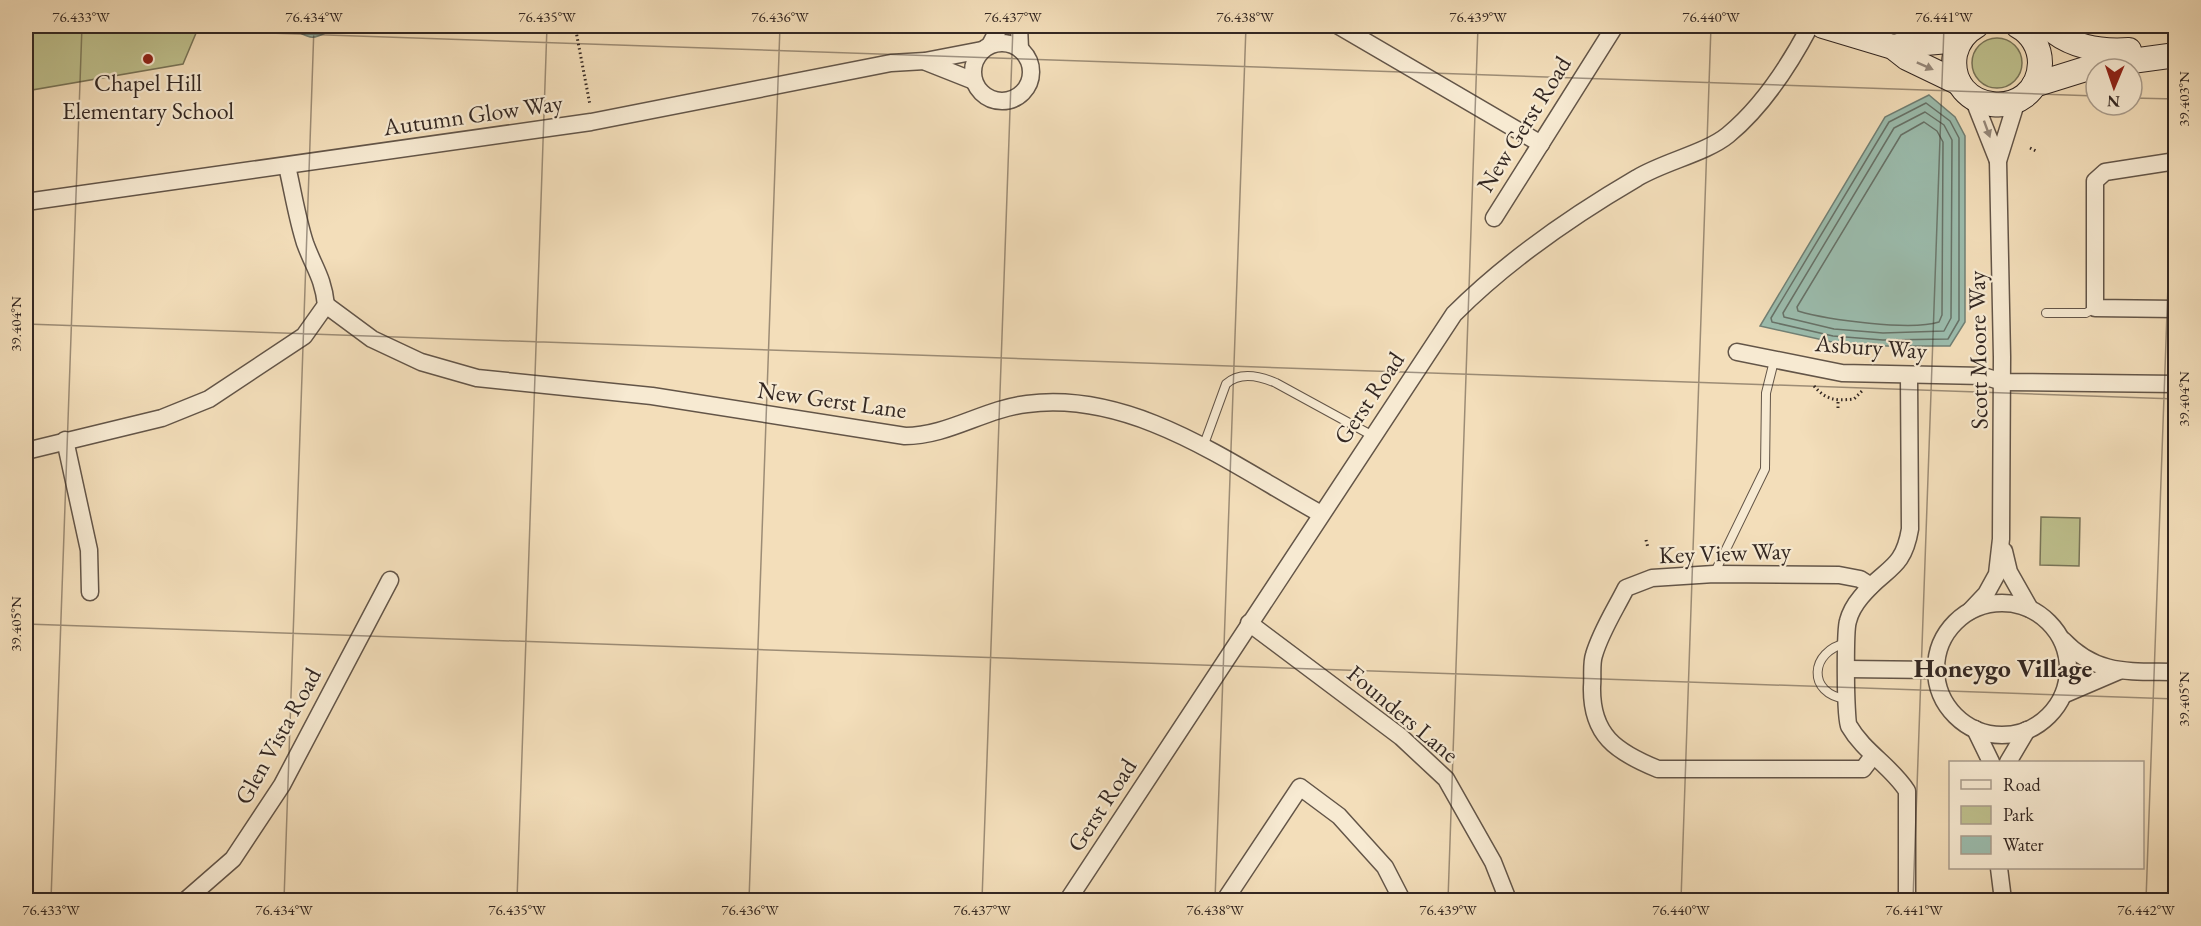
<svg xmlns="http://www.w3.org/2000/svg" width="2201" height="926" font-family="'EB Garamond',serif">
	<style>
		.green { fill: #bec08d; stroke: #787458; stroke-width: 1.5 }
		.water { fill: #9bbcad; stroke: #718075; stroke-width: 1.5 }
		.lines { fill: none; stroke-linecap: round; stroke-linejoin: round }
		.shore { stroke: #677268; stroke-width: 1.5 }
		.stream { stroke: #718075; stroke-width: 5 }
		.lane-casing { stroke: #635548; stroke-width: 10 }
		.street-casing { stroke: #635548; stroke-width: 19 }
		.secondary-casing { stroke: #332722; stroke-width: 26 }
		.path { stroke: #332722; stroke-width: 3; stroke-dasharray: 1.5 3; stroke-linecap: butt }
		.lane { stroke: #f7ead2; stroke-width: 8 }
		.street { stroke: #f7ead2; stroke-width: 16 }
		.secondary { stroke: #f7ead2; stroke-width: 24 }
		.oneway { fill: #95887a }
		.ticks { fill: none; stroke: #332722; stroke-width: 1.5; stroke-opacity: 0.45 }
		.poi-dot { fill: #8f2418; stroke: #f7ead2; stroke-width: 2 }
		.labels { text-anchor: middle; stroke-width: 4.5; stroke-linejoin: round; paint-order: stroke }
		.poi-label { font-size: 24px; fill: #332722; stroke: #f7ead2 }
		.street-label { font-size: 24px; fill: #332722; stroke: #f7ead2 }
		.neighbourhood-label { font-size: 26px; font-weight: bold; fill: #332722; stroke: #f7ead2 }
		.neatline { fill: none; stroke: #332722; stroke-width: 2 }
		.ticks-label { font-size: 15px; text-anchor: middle; fill: #332722 }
	</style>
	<rect width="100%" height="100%" fill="#f3deba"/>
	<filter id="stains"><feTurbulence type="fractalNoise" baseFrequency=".00333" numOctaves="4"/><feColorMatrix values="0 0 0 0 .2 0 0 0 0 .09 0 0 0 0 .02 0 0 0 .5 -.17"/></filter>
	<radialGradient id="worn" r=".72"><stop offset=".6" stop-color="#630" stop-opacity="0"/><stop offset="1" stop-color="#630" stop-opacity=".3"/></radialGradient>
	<g class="green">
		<polygon points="26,26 199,26 183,64 26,91"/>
		<circle cx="1997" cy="63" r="25"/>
		<polygon points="2041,517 2080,518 2079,566 2040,565"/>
	</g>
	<g class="water">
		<path d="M286 26H340C308 41 317 41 286 26Z"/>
		<polygon points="1929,95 1955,117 1965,136 1965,322 1950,346 1883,346 1832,342 1760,326 1885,117"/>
	</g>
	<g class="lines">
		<g class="shore">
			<polygon points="1926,103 1950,121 1959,138 1959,320 1948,339 1883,340 1833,336 1772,322 1771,318 1889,122"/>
			<polygon points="1925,112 1944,125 1952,140 1951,318 1944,331 1883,333 1834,329 1784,317 1783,313 1894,128"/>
			<path d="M1924 122 1937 131 1943 142 1942 315 1939 322C1911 331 1828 320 1798 311L1797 307 1901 135Z"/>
		</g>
		<polyline class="stream" points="468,26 473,26"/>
		<g class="lane-casing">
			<g id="lane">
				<polyline points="2046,313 2086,313 2095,308"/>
				<path d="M1203 447 1226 384C1240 371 1260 376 1276 383L1373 436"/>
				<polyline points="1714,574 1765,469 1766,393 1774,361"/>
				<path d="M1846 699C1807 694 1809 651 1847 643"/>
			</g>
		</g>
		<g class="street-casing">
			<g id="street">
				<polyline points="1019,26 1020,49"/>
				<polyline points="1339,26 1541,144"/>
				<circle cx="1002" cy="72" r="29"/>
				<polyline points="990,45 1000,26"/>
				<polyline points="926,62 974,81"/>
				<polyline points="1973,98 1998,161"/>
				<polyline points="2176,161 2105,172 2095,181 2095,308 2176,309"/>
				<polyline points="26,202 591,122 891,63 925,61 982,50"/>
				<polyline points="1494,218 1615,26"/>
				<path d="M326 305 372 339 421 362 477 378 652 396 905 436C948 436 984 409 1027 404 1134 390 1232 465 1321 514"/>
				<polyline points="1737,352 1842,373 1983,376 2003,382 2176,384"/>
				<polyline points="65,440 89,550 90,592"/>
				<path d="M26 451 162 418 209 399 304 336 326 305C323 277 314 268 305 243 297 218 293 192 287 166"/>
				<polyline points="2004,551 2009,572 2030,609"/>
				<path d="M1871 586 1860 579 1839 575 1714 574 1652 578 1626 588C1615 610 1601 631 1594 655 1591 664 1593 676 1592 687 1591 735 1616 752 1658 769H1863L1873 756"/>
				<circle cx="2002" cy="669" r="66"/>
				<polyline points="1970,611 1986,594 1997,574 2001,539 2002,357 1998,161 2017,100"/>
				<polyline points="1249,623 1401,737 1446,779 1493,862 1508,900"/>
				<path d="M2063 640C2097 676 2130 671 2176 672"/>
				<polyline points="1847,669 1936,670"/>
				<polyline points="2063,695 2119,671"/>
				<polyline points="1975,729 1991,762"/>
				<polyline points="2008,762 2027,730"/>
				<polyline points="1999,868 2003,900"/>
				<polyline points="186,900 233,859 282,785 390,580"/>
				<path d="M1068 900 1454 314C1507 261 1572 216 1637 178 1663 162 1706 153 1728 135 1762 107 1790 64 1810 26"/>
				<polyline points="1225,900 1300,787 1339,816 1385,867 1402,900"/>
				<path d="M1907 900V791C1891 766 1864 752 1849 726 1845 719 1845 630 1848 621 1850 613 1856 603 1861 597 1885 567 1903 571 1910 529L1909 376"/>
			</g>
		</g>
		<g class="secondary-casing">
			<g id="secondary">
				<polyline points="1823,26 1893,47 1907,58 1959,83"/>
				<path d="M1976 26C1965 32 1958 42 1955 54 1945 115 2038 124 2040 63 2040 47 2031 33 2018 26"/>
				<path d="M2047 26C2070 47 2098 52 2129 50"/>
				<path d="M1893 47C1916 41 1938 45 1962 38"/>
				<polyline points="2034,85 2095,66 2176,55"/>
			</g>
		</g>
		<g class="path">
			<polyline points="575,26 590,105"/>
			<polyline points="2030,148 2036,151"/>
			<path d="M1814 386C1826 400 1835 401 1854 399L1862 391"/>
			<polyline points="1838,408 1838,401"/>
			<polyline points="1646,540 1648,548"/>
			<polyline points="1794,900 1802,895 1815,898 1815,900"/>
		</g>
		<use href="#lane" class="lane"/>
		<use href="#street" class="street"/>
		<use href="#secondary" class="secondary"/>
	</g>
	<defs><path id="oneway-solid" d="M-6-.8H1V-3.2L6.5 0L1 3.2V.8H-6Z" transform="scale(1.5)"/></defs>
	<g class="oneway">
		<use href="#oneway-solid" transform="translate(1925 66) rotate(24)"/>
		<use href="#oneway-solid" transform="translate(1987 129) rotate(70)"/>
	</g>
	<path class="ticks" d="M69 26 2096 96M2132 98 2176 99M26 324 2176 399M26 624 2176 699M51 900 82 26M284 900 314 26M517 900 547 26M749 900 780 26M982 900 1013 26M1215 900 1246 26M1448 900 1478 26M1681 900 1711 26M1913 900 1944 26M2146 900 2176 61"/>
	<circle class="poi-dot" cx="148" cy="59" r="6"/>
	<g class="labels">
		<g class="poi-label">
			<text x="148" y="91">Chapel Hill<tspan x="148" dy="28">Elementary School</tspan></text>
		</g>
		<g class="street-label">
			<text transform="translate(473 115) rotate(-8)" y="8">Autumn Glow Way</text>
			<text transform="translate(1524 124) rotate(-58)" y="8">New Gerst Road</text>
			<text transform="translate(1871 347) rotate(4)" y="8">Asbury Way</text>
			<text transform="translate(1978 350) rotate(-91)" y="8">Scott Moore Way</text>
			<text transform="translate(1369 398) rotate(-56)" y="8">Gerst Road</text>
			<text transform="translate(832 400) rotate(8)" y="8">New Gerst Lane</text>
			<text transform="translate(1725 553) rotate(-2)" y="8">Key View Way</text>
			<text transform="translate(1403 714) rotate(40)" y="8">Founders Lane</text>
			<text transform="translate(278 736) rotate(-61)" y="8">Glen Vista Road</text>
			<text transform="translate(1102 805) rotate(-57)" y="8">Gerst Road</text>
		</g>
		<g class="neighbourhood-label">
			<text x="2003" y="677">Honeygo Village</text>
		</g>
	</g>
	<rect width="2201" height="926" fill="none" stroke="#f3deba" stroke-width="66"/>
	<rect x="1949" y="761" width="195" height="108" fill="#f7ead2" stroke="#a99c8c" stroke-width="1.5"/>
	<rect x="1961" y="780" width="30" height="9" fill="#f7ead2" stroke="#a99c8c" stroke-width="1.5"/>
	<text x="2003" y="791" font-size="18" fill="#332722">Road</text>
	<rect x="1961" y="806" width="30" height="18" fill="#bec08d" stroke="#a99c8c" stroke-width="1.5"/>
	<text x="2003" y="821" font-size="18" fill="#332722">Park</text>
	<rect x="1961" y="836" width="30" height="18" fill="#9bbcad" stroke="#a99c8c" stroke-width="1.5"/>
	<text x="2003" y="851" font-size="18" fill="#332722">Water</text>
	<g transform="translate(2114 87) rotate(182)"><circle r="28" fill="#f7ead2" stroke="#a99c8c" stroke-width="1.5"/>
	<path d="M0-4.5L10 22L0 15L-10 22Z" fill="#8f2418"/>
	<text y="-9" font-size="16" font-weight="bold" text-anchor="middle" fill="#332722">N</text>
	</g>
	<rect x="33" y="33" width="2135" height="860" class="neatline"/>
	<g class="ticks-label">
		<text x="81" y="22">76.433°W</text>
		<text x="314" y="22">76.434°W</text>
		<text x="547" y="22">76.435°W</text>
		<text x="780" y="22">76.436°W</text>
		<text x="1013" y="22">76.437°W</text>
		<text x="1245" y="22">76.438°W</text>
		<text x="1478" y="22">76.439°W</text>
		<text x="1711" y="22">76.440°W</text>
		<text x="1944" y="22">76.441°W</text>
		<text transform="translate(2184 99) rotate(-90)" y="5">39.403°N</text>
		<text transform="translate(16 324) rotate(-90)" y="5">39.404°N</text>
		<text transform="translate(2184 399) rotate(-90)" y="5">39.404°N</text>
		<text transform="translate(16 624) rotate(-90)" y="5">39.405°N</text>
		<text transform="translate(2184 699) rotate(-90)" y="5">39.405°N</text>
		<text x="51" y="915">76.433°W</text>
		<text x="284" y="915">76.434°W</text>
		<text x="517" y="915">76.435°W</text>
		<text x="750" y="915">76.436°W</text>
		<text x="982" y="915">76.437°W</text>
		<text x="1215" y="915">76.438°W</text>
		<text x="1448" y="915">76.439°W</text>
		<text x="1681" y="915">76.440°W</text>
		<text x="1914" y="915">76.441°W</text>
		<text x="2146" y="915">76.442°W</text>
	</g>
	<rect width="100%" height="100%" filter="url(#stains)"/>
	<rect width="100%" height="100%" fill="url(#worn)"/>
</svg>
